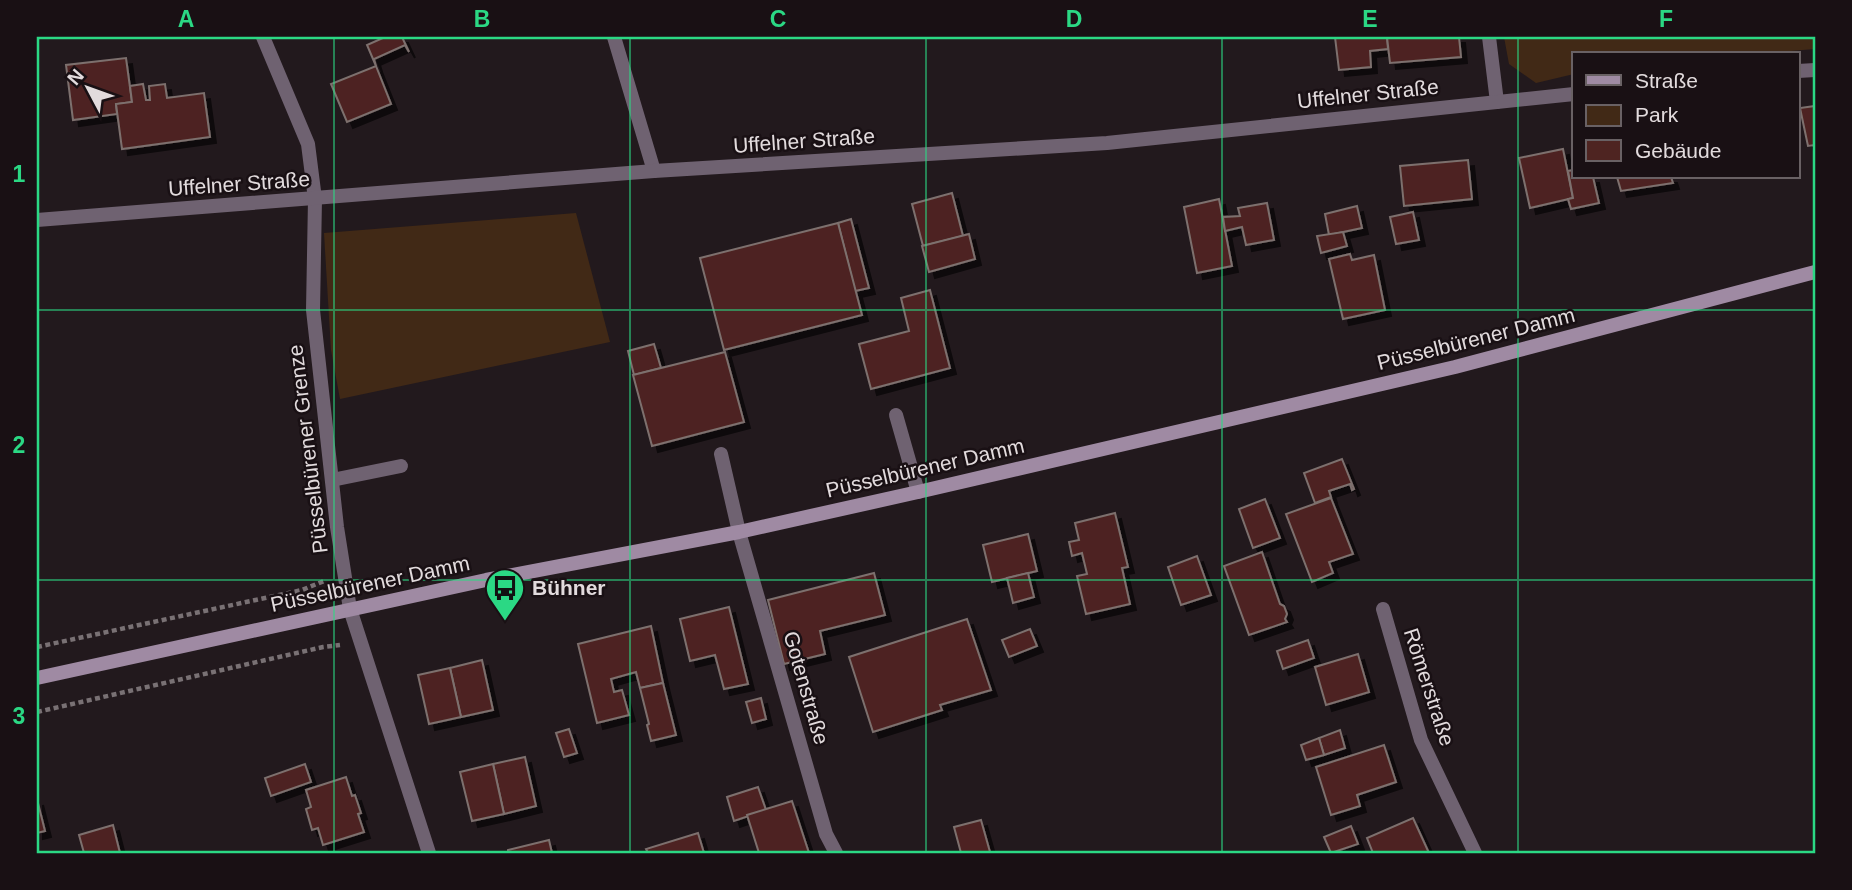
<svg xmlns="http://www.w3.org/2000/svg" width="1852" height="890" font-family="Helvetica,sans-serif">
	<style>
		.green { fill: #412916 }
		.building { fill: #4e2421; stroke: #7d706e; stroke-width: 2; filter: url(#shadow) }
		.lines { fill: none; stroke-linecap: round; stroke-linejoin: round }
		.path { stroke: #797174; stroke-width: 4.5; stroke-dasharray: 5 3.5; stroke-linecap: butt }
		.lane { stroke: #6f6271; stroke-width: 14 }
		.street { stroke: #6f6271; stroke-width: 14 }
		.secondary { stroke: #9f8aa3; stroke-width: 14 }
		.grid { fill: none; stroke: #2bd884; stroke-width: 2; stroke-opacity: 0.55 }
		.labels { text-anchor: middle; stroke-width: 5; stroke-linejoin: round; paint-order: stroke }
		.street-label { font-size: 21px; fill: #e2dbdd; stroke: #191014 }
		.poi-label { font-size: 21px; font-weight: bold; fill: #e2dbdd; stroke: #191014; text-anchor: start }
		.neatline { fill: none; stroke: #2bd884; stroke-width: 2.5 }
		.grid-label { font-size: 23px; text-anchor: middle; font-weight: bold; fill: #2bd884 }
	</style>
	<defs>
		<filter id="shadow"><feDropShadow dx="6" dy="6" stdDeviation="0" flood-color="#0009"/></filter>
	</defs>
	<rect width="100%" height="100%" fill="#22191d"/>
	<g class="green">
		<polygon points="1504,37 1815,37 1815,49 1754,54 1574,54 1574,74 1536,83 1509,64"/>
		<polygon points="576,213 610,342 340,399 331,350 324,233"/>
	</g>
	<g class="building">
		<polygon points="385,37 402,37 409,52 405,45 374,59 376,66 367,45"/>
		<polygon points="1335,37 1387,37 1388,49 1370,51 1371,67 1339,70"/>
		<polygon points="1387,37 1459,37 1461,57 1390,63"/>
		<polygon points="126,58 132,102 116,104 117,114 73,120 66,65"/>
		<polygon points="376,66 391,104 347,122 331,84"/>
		<polygon points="143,84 146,100 150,100 149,86 165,84 167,98 204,93 210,137 122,149 116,104 132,102 130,86"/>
		<polygon points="1815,106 1815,145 1808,146 1800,108"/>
		<polygon points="1563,149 1573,198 1530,208 1519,158"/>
		<polygon points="1468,160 1472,199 1404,206 1400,166"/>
		<polygon points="1574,170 1574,177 1593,177 1599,203 1571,209 1568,199 1573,198 1568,171"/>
		<polygon points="1617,177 1671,177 1673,183 1621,191"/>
		<polygon points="952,193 963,236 923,246 912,204"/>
		<polygon points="1219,199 1232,266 1197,273 1184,207"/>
		<polygon points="1267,203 1274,240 1246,245 1242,227 1225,231 1223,217 1240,216 1238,208"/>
		<polygon points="1357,206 1362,228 1329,235 1325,214"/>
		<polygon points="1413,212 1419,240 1396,244 1390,217"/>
		<polygon points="851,219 869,288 855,291 838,223"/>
		<polygon points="838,223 862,315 724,350 700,258"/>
		<polygon points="1343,232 1347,246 1321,253 1317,236"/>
		<polygon points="969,234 975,259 929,272 922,246"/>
		<polygon points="1350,254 1352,260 1374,255 1385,310 1343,319 1329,259"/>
		<polygon points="930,290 950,368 871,389 859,344 909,331 901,298"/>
		<polygon points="654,344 661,368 634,375 628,351"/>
		<polygon points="725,352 744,422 652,446 633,375"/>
		<polygon points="1342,459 1354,489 1352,490 1350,484 1329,491 1331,497 1315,503 1304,473"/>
		<polygon points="1331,498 1353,554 1329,562 1333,573 1312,582 1286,514"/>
		<polygon points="1265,499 1280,538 1253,548 1239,509"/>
		<polygon points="1115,513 1128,567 1122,568 1130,604 1086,614 1077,576 1087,574 1082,553 1072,556 1069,542 1079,540 1075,523"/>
		<polygon points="1028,534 1037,571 992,582 983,545"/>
		<polygon points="1262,552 1280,604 1284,606 1287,614 1285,619 1287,622 1249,635 1224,566"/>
		<polygon points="1197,556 1211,595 1181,605 1168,567"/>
		<polygon points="874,573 885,615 820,631 825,654 784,664 768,600"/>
		<polygon points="1028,573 1034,597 1013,603 1007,578"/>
		<polygon points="729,607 748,684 724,689 715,655 690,661 680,619"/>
		<polygon points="967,619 991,690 940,705 942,710 873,732 849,657"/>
		<polygon points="651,626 663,683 640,688 636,672 611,679 614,692 622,690 629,715 597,723 578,644"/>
		<polygon points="1030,629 1037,646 1009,657 1002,640"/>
		<polygon points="1308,640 1314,658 1283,669 1277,651"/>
		<polygon points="1358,654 1369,692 1326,705 1315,667"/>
		<polygon points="482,660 493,710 461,717 450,668"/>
		<polygon points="450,668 461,717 429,724 418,675"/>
		<polygon points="663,683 676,735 651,741 647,725 649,724 640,688"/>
		<polygon points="761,698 766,719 752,723 746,702"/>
		<polygon points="569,729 577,753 564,757 556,733"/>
		<polygon points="1340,730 1345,748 1324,755 1319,738"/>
		<polygon points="1319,738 1324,755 1306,760 1301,745"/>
		<polygon points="1384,745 1396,782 1357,795 1360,806 1331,815 1316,767"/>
		<polygon points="525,757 536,806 504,814 493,764"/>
		<polygon points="305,764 311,782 271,796 265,778"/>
		<polygon points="493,764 504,814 472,821 460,772"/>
		<polygon points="346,777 352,796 355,795 361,813 358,814 364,832 323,845 318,828 312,830 306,809 311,807 306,790"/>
		<polygon points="758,787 766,810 734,821 727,797"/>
		<polygon points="37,799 45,831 37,833"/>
		<polygon points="792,801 809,853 759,853 747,815"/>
		<polygon points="1413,818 1429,853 1373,853 1367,838"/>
		<polygon points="981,820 990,852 961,853 954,827"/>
		<polygon points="113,825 120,853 84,853 79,835"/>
		<polygon points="1351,826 1358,844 1331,853 1324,837"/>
		<polygon points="698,833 704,853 648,853 646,849"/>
		<polygon points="549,840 552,853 508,853 508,850"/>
	</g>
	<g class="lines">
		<g class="path">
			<polyline points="37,647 302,590 324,581"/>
			<polyline points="37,712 323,647 340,645"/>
		</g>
		<g class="lane">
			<polyline points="614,37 654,171"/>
			<polyline points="896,415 918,492"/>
			<polyline points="721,454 739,532"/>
			<polyline points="332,480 401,466"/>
		</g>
		<g class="street">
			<polyline points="263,37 308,144 315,199 313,310 337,527 350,609 429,853"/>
			<polyline points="1489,37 1497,102"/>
			<polyline points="1798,71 1815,70"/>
			<polyline points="37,220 654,171 1107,143 1574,94"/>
			<polyline points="739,532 826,834 836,853"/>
			<polyline points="1383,609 1421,740 1475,853"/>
		</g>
		<polyline class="secondary" points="37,678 486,580 739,532 918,492 1455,367 1815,272"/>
	</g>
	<path class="grid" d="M334 37V853M630 37V853M926 37V853M1222 37V853M1518 37V853M37 310H1815M37 580H1815"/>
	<defs>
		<g id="bus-pin" transform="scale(2.0125)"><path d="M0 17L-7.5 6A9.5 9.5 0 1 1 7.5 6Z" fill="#2bd884" stroke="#191014"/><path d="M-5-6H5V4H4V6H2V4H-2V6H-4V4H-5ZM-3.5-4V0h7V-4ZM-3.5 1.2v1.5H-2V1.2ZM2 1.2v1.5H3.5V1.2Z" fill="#111"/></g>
	</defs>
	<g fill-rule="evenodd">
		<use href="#bus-pin" x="505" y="588"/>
	</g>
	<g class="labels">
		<g class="street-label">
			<text transform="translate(1368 94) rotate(-6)" y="7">Uffelner Straße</text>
			<text transform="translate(804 141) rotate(-4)" y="7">Uffelner Straße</text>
			<text transform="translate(239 184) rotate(-4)" y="7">Uffelner Straße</text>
			<text transform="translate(1476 339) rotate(-14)" y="7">Püsselbürener Damm</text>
			<text transform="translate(308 449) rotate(-97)" y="7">Püsselbürener Grenze</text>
			<text transform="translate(925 468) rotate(-13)" y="7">Püsselbürener Damm</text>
			<text transform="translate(370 584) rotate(-12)" y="7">Püsselbürener Damm</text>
			<text transform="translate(1429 687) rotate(72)" y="7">Römerstraße</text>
			<text transform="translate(806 688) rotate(74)" y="7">Gotenstraße</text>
		</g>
		<g class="poi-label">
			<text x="532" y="595">Bühner</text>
		</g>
	</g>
	<rect width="1852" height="890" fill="none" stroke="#191014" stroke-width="77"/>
	<rect x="1572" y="52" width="228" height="126" fill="#191014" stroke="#696164" stroke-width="2"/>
	<rect x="1586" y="75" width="35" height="10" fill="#9f8aa3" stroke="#696164" stroke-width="2"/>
	<text x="1635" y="88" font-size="21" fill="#e2dbdd">Straße</text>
	<rect x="1586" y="105" width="35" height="21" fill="#412916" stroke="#696164" stroke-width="2"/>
	<text x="1635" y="122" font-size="21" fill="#e2dbdd">Park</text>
	<rect x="1586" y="140" width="35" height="21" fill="#4e2421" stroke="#696164" stroke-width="2"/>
	<text x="1635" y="158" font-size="21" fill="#e2dbdd">Gebäude</text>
	<g transform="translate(88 88) rotate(311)" stroke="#191014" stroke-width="5" paint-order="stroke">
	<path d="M0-5L12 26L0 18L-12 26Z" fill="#e2dbdd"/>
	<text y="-10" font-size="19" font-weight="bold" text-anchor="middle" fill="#e2dbdd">N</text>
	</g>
	<rect x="38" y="38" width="1776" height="814" class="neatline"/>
	<g class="grid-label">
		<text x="186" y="27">A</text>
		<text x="482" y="27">B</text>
		<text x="778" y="27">C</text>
		<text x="1074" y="27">D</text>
		<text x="1370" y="27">E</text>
		<text x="1666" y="27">F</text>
		<text x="19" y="182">1</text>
		<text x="19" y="453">2</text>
		<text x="19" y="724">3</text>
	</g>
</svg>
